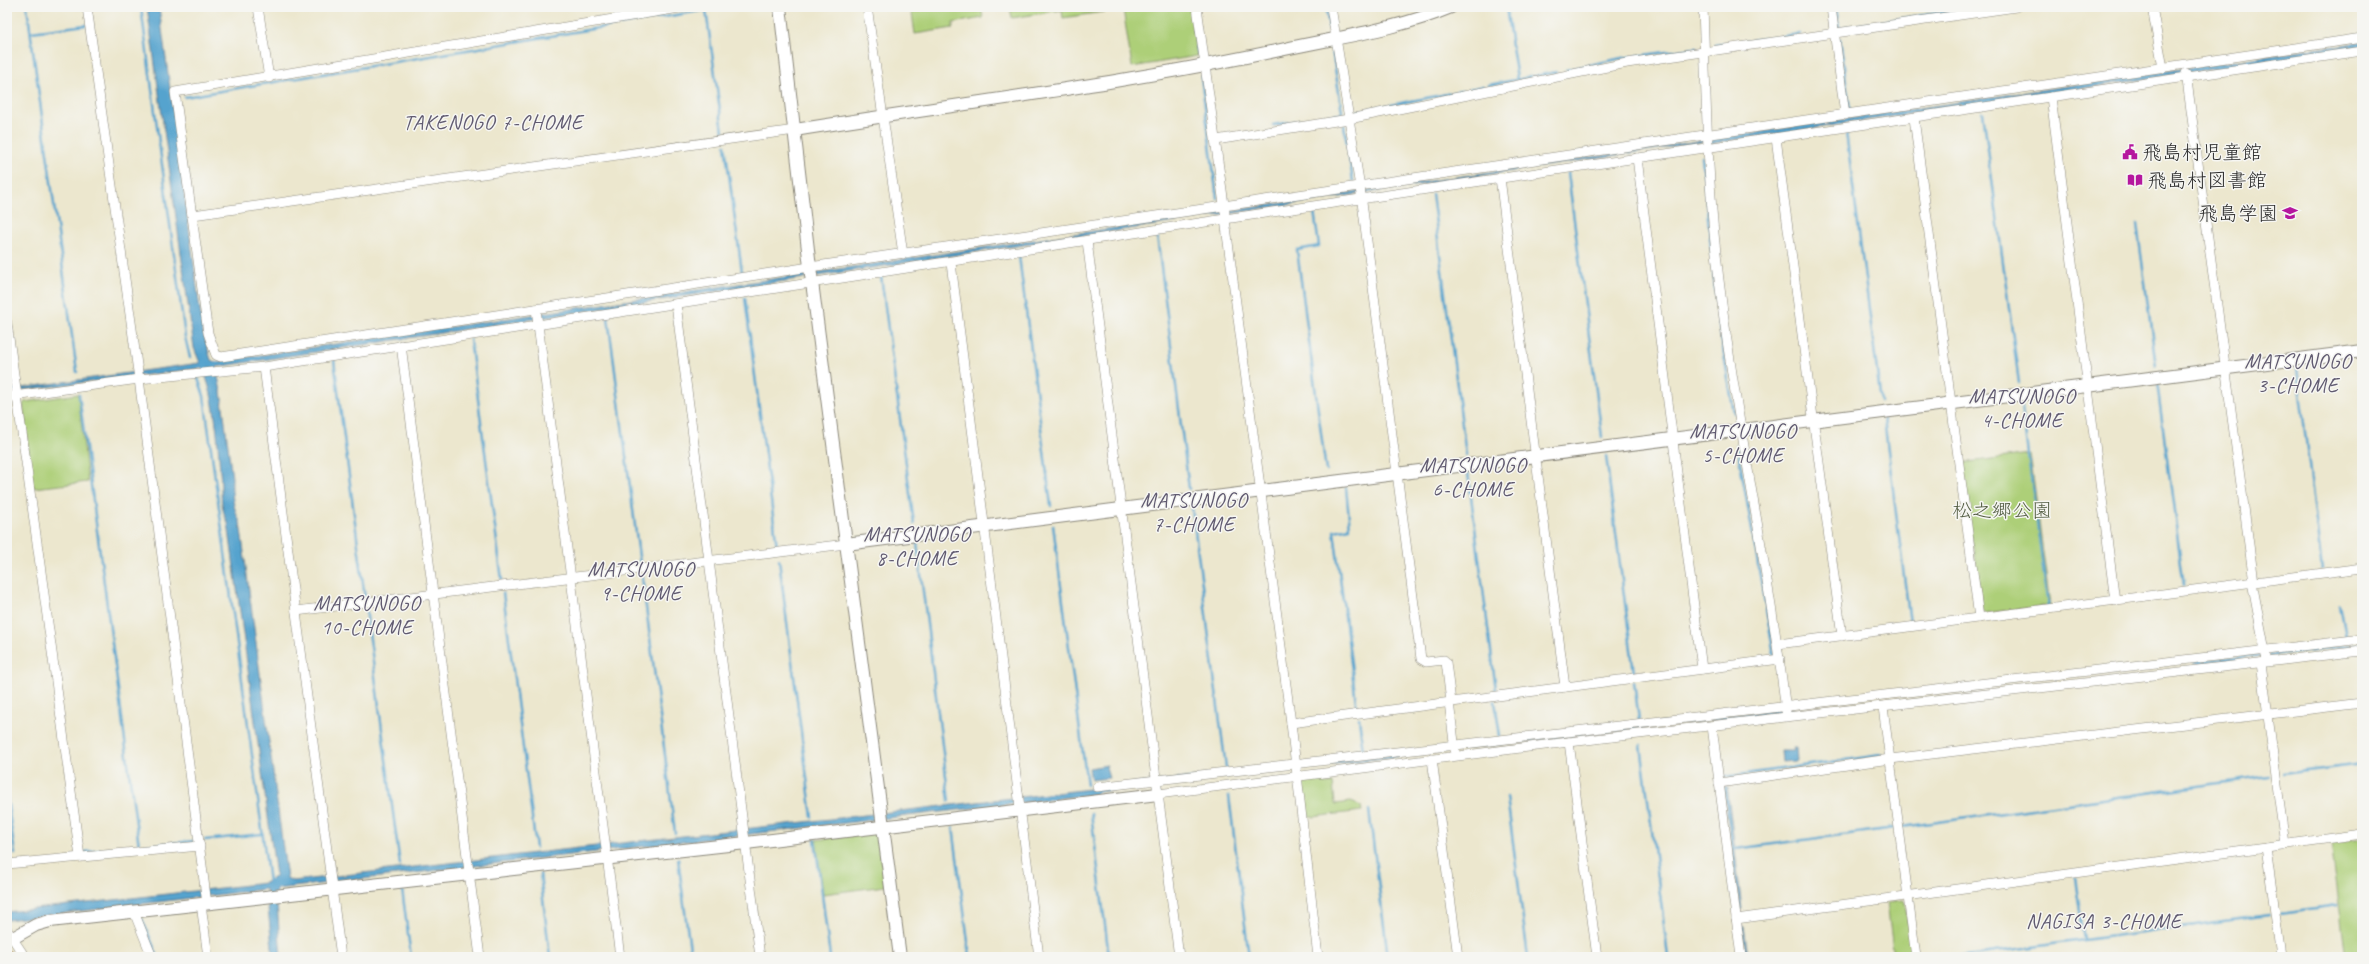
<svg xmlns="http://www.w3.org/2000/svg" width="2369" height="964" font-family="Caveat,'Klee One',sans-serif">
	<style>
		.green { fill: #adcf78; stroke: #6c7d52 }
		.water { fill: #55a3ce; stroke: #40677c }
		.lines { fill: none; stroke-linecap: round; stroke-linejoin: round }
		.stream { stroke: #55a3ce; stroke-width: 2.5 }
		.minor-casing { stroke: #8c897c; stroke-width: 10 }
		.tertiary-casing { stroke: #8c897c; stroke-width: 14 }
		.trunk-casing { stroke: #8c897c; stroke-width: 16 }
		.minor { stroke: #fff; stroke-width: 9 }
		.tertiary { stroke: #fff; stroke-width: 12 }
		.trunk { stroke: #f8bd88; stroke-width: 15 }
		.labels { text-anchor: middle; stroke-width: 3; stroke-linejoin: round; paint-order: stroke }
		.poi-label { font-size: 20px; fill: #2b2b2b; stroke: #f6f6f2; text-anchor: start }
		.park-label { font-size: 20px; fill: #525c42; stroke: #f6f6f2 }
		.neighbourhood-label { font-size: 21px; letter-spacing: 1px; fill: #615b71; stroke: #f6f6f2 }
	</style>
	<rect width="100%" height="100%" fill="#f6f6f2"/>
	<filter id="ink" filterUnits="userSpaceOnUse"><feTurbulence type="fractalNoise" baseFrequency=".025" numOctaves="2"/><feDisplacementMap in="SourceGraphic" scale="8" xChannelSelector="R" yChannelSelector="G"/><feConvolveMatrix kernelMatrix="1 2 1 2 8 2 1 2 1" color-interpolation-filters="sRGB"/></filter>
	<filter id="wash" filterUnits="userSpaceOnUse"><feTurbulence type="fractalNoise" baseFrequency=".012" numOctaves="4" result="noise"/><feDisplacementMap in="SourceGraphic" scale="16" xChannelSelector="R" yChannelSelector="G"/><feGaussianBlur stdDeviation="0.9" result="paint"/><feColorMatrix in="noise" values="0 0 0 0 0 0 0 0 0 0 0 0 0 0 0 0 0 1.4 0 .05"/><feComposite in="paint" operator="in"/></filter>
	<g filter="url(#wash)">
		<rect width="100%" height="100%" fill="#ece7ce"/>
		<g class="green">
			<polygon points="911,7 981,7 983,18 953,23 953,28 915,34"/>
			<polygon points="1010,7 1190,7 1197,56 1132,67 1123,9 1063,18 1062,10 1012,18"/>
			<polygon points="78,394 88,482 33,488 23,404 25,402"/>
			<polygon points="2030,454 2050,605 1985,613 1982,611 1961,463"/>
			<polygon points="1325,777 1325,784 1333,783 1335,804 1351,802 1361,806 1362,811 1304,818 1302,780"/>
			<polygon points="874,832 879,836 885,886 823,894 816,840"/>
			<polygon points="2362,838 2362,957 2346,957 2331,843"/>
			<polygon points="1902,901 1905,903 1913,957 1894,957 1887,903"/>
		</g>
		<g class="water">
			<path d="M147 7H159L203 332 211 360 215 362 2362 42V47L1714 143 1704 142 216 367 221 391 232 478C231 493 233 508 240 522L287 878 293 881 1792 708V711L1152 785 1098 792 1096 794 276 889 281 957H273L266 889 7 920V912L265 883 276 876 228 523C219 507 222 488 220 471 218 443 215 393 202 368L7 392V390L200 363 194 348Z"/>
			<polygon points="1793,747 1796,747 1797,761 1782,762 1781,751 1794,751"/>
			<polygon points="1107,765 1106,768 1109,778 1091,780 1089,768"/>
			<polygon points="1723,787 1727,787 1742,909 1740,910"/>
			<polygon points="1742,926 1744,926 1748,957 1746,957"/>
		</g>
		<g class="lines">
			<g class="stream">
				<polyline points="27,7 77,372"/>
				<polyline points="141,7 185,337 190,358"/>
				<polyline points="637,7 637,8"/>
				<polyline points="1192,7 1198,53"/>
				<polyline points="1326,7 1329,28"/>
				<polyline points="1506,7 1517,79"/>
				<polyline points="1836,7 1839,28 1978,7"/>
				<polyline points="31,32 86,25"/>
				<polyline points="1840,39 1850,110"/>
				<polyline points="1715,45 1800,34"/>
				<polyline points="1332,49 1342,112"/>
				<polyline points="1566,70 1622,58 1696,48"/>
				<polyline points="1201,76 1217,198"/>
				<polyline points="1489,85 1556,72"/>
				<polyline points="1470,89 1483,86"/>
				<polyline points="185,97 706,10 723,132"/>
				<polyline points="1355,112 1462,91"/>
				<polyline points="1983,112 2019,383"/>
				<polyline points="1273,125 1341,114"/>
				<polyline points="1344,125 1353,181"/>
				<polyline points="1846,132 1881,402"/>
				<polyline points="725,145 742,272"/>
				<polyline points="1702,157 1718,319 1734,413"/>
				<polyline points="1568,173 1602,437"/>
				<polyline points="1432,194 1466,455"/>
				<polyline points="1314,211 1319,246 1297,250 1326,471"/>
				<polyline points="2137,224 2156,366"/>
				<polyline points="1157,235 1189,489"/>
				<polyline points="1019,256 1051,506"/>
				<polyline points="881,276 914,524"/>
				<polyline points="745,298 777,547"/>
				<polyline points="608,317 640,564"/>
				<polyline points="470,339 502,580"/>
				<polyline points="334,360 365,599"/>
				<polyline points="2297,368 2322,569"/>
				<polyline points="198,378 204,396 269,882"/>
				<polyline points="2157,383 2184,586"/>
				<polyline points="79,395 139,846"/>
				<polyline points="2021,401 2048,606"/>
				<polyline points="1884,419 1910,623"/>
				<polyline points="1737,445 1774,655"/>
				<polyline points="1606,456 1634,673"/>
				<polyline points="1468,473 1496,690"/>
				<polyline points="1346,488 1350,528 1334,531 1357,710"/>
				<polyline points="1192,508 1226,768"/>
				<polyline points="1053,525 1087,785"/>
				<polyline points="917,543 949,801"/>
				<polyline points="779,560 812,817"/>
				<polyline points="642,576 675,833"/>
				<polyline points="503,593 536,848"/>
				<polyline points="2340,604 2346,637"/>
				<polyline points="366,609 400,865"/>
				<polyline points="2268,655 2362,644"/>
				<polyline points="2195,663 2263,655"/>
				<polyline points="1634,682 1639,720"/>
				<polyline points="1495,701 1500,736"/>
				<polyline points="1359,718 1363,752"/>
				<polyline points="1641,745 1668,957"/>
				<polyline points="2283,774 2362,764"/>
				<polyline points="1724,777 1881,755"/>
				<polyline points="1229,796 1249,957"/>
				<polyline points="1507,797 1528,957"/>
				<polyline points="7,798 15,854"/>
				<polyline points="1369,810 1388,957"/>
				<polyline points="1091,813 1109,957"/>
				<polyline points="953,827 970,957"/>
				<polyline points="1902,827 2270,776"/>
				<polyline points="815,839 830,957"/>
				<polyline points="205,840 262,834"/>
				<polyline points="1735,849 1895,828"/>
				<polyline points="85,852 193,841"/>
				<polyline points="678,859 691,957"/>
				<polyline points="540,874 550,957"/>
				<polyline points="2075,878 2084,940"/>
				<polyline points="402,889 411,957"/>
				<polyline points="2281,913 2337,905"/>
				<polyline points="142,919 158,957"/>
				<polyline points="1959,957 2269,915"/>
			</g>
		</g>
	</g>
	<g filter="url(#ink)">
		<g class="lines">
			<g class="minor-casing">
				<g id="minor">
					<polyline points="87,7 139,379 207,904"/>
					<polyline points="258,7 269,78"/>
					<polyline points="685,7 175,92 208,333 216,355 221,357 810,267 2362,38"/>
					<polyline points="867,7 903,254"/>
					<polyline points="1197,7 1225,212"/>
					<polyline points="1331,7 1360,187 1421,659 1426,662 1444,660 1446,662 1451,702"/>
					<path d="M1703 7C1706 89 1707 171 1716 253 1732 407 1768 558 1786 711"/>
					<polyline points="1831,7 1845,115"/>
					<polyline points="2152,7 2163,68"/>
					<polyline points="2186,73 2254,582"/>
					<polyline points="2051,97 2115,601"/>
					<polyline points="1914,118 1979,618"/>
					<polyline points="1776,138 1842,636"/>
					<polyline points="1216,140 1349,119 1627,63 2016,7"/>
					<polyline points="1637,158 1702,669"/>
					<polyline points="1500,178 1565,687"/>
					<polyline points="193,215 795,130"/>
					<polyline points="1225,219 1291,723 1318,957"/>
					<polyline points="1087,241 1179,957"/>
					<polyline points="951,263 1039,957"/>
					<polyline points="676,304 760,957"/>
					<polyline points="536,309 620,957"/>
					<polyline points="7,323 80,857"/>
					<polyline points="401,345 480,957"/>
					<polyline points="264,367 341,957"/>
					<polyline points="7,397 139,379 264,367 1225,219 2362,51"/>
					<polyline points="2252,582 2266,656"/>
					<polyline points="296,611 846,544"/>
					<polyline points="1778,644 2362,568"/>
					<polyline points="2261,663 2285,845"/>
					<polyline points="1449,702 1455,750"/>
					<polyline points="1883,707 1916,957"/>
					<polyline points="1291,723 1780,659"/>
					<polyline points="1712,726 1741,957"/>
					<polyline points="1569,742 1597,957"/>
					<polyline points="1432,759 1458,957"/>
					<polyline points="1719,783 1890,759 2362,703"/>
					<polyline points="1097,787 2362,639"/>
					<polyline points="1158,794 1569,742 2362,651"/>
					<polyline points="2266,847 2281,957"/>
					<polyline points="7,864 200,846"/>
					<polyline points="201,904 208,957"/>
					<polyline points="134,912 152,957"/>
					<polyline points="1736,919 2362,834"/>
					<polyline points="7,930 25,957"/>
				</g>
			</g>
			<g class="tertiary-casing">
				<g id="tertiary">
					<polyline points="780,7 810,267 900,957"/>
					<path d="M795 130C958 104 1123 84 1285 49 1340 37 1399 29 1451 7"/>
					<polyline points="846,544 2362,351"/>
					<polyline points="13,938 36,925 50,921 746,843 1158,794"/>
				</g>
			</g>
			<g class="trunk-casing">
				<polyline id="trunk" points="7,956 8,957"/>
			</g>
			<use href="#minor" class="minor"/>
			<use href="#tertiary" class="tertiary"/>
			<use href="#trunk" class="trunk"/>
		</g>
	</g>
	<defs>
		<g id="civic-bare" transform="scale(1.2)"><path d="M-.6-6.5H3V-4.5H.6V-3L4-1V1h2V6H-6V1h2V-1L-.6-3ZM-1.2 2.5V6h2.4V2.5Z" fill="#b5179e" stroke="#f6f6f2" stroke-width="2.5" paint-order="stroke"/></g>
		<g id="library-bare" transform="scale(1.2)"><path d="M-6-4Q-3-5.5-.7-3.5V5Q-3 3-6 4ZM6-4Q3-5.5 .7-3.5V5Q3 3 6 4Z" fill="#b5179e" stroke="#f6f6f2" stroke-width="2.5" paint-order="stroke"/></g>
		<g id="school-bare" transform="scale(1.2)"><path d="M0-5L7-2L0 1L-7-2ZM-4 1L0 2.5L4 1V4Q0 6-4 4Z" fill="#b5179e" stroke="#f6f6f2" stroke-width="2.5" paint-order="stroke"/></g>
	</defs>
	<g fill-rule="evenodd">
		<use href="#civic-bare" x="2130" y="152"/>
		<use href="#library-bare" x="2135" y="180"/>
		<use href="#school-bare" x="2290" y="213"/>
	</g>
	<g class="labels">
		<g class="poi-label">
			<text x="2142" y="159">飛島村児童館</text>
			<text x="2147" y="187">飛島村図書館</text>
			<text x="2278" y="220" text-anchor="end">飛島学園</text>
		</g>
		<g class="park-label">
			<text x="2002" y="517">松之郷公園</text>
		</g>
		<g class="neighbourhood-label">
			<text x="493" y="129">TAKENOGO 7-CHOME</text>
			<text x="2298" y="368">MATSUNOGO<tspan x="2298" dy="24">3-CHOME</tspan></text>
			<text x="2022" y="403">MATSUNOGO<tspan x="2022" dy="24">4-CHOME</tspan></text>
			<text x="1743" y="438">MATSUNOGO<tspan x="1743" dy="24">5-CHOME</tspan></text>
			<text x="1473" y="472">MATSUNOGO<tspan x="1473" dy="24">6-CHOME</tspan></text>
			<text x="1194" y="507">MATSUNOGO<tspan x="1194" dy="24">7-CHOME</tspan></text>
			<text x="917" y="541">MATSUNOGO<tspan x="917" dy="24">8-CHOME</tspan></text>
			<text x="641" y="576">MATSUNOGO<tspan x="641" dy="24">9-CHOME</tspan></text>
			<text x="367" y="610">MATSUNOGO<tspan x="367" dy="24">10-CHOME</tspan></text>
			<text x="2104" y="928">NAGISA 3-CHOME</text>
		</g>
	</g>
	<rect width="2369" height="964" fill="none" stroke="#f6f6f2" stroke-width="24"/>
</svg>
